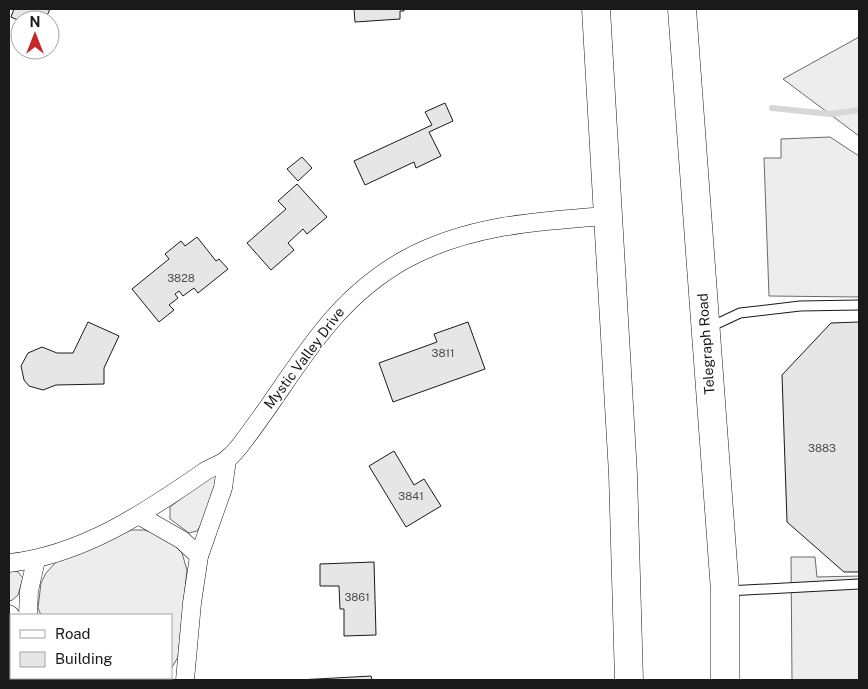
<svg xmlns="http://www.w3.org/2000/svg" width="868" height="689" font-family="'Public Sans',sans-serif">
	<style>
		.built { fill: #ededed; stroke: #6a6a6a }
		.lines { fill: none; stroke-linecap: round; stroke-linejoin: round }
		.stream { stroke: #d7d7d7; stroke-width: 6 }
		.building { fill: #e6e6e6; stroke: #1a1a1a }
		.lane-casing { stroke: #1a1a1a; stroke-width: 11 }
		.street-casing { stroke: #1a1a1a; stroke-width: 19 }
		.highway-casing { stroke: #1a1a1a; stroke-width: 29 }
		.lane { stroke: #fff; stroke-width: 9 }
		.street { stroke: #fff; stroke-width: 18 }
		.highway { stroke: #fff; stroke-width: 28 }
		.labels { text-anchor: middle; stroke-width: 4; stroke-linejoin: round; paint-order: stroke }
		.number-label { font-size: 11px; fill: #4d4d4d }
		.street-label { font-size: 14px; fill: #1a1a1a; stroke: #fff }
	</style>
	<rect width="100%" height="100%" fill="#fff"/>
	<g class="built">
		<polygon points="859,37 859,136 783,79"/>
		<polygon points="830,137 859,156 859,297 769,296 764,158 781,158 781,139"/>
		<polygon points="215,473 220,476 201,525 197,531 189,533 170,519 170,507"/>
		<polygon points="131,530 144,530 158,534 170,541 182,553 187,570 178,657 171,669 171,615 41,615 38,608 41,583 46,573 58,560"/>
		<polygon points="791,557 815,557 817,577 859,576 859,680 792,680"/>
		<polygon points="9,571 17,571 23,578 18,595 11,601 9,599"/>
		<polygon points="107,678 162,678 159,680 110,680"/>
	</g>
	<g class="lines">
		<polyline class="stream" points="772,108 830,114 859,110"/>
	</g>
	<g class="building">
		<polygon points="14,9 50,9 45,20 20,21 11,17"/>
		<polygon points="354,9 404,9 404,11 400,11 400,19 355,22"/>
		<polygon points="445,103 453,121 429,132 441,156 416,168 414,162 365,185 354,161 432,125 425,112"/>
		<polygon points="302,157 312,168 298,181 287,169"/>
		<polygon points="297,184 327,217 307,234 303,229 288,243 294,250 271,270 247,243 286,209 278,201"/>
		<polygon points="197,237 216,261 219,259 228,269 198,293 194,288 183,296 179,291 175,294 178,298 169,305 174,310 159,322 132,289 169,259 165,254 181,241 185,246"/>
		<polygon points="88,322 119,336 104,368 104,384 56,385 43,390 29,386 24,380 21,366 28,353 42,347 57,353 73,353"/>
		<polygon points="468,322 485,369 393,402 379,363 437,342 434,334"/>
		<polygon points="859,322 859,572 844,572 787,522 782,375 831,323"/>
		<polygon points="394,451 414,485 424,479 441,506 406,527 369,466"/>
		<polygon points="374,562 376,635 344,636 344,609 340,609 339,586 320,586 320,564"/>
		<polygon points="371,676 372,680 296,680 317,679"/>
	</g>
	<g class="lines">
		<g class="lane-casing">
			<g id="lane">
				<polyline points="710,327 740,313 800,306 859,305"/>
				<polyline points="727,591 859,584"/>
			</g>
		</g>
		<g class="street-casing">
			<g id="street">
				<polyline points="140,516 182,540 199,556"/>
				<path d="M9 563C82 555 145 513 204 472 211 467 221 465 227 459 234 454 240 446 245 439 297 371 327 303 406 259 469 225 538 221 607 216"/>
				<polyline points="9,614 11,616"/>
				<polyline points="28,615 29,591 36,560"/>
				<polyline points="86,678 90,680"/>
				<polyline points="30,680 33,678"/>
				<polyline points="185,680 192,603 199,556 223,488 227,460"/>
			</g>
		</g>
		<g class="highway-casing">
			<g id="highway">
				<polyline points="596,9 623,474 629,680"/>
				<polyline points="682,9 725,591 725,680"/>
			</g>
		</g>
		<use href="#lane" class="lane"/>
		<use href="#street" class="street"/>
		<use href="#highway" class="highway"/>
	</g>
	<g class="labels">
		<g class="number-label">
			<text x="181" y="282">3828</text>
			<text x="443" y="357">3811</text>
			<text x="822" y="452">3883</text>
			<text x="411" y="500">3841</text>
			<text x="357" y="601">3861</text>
		</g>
		<g class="street-label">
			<text transform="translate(706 344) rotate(-94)" y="5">Telegraph Road</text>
			<text transform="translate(304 358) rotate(-53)" y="5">Mystic Valley Drive</text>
		</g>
	</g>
	<rect width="868" height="689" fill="none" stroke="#1a1a1a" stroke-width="20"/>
	<rect x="10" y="614" width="162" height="65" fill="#ffffff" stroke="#a3a3a3"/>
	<rect x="20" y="630" width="25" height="8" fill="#ffffff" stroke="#a3a3a3"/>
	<text x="55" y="639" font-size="15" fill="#1a1a1a">Road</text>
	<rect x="20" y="652" width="25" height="15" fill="#e6e6e6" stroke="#a3a3a3"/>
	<text x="55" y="664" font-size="15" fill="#1a1a1a">Building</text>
	<g transform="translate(35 35)"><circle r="24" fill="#ffffff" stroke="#a3a3a3"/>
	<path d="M0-4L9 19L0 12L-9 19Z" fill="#c62828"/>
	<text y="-8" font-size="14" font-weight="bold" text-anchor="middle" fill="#1a1a1a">N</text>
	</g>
</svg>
